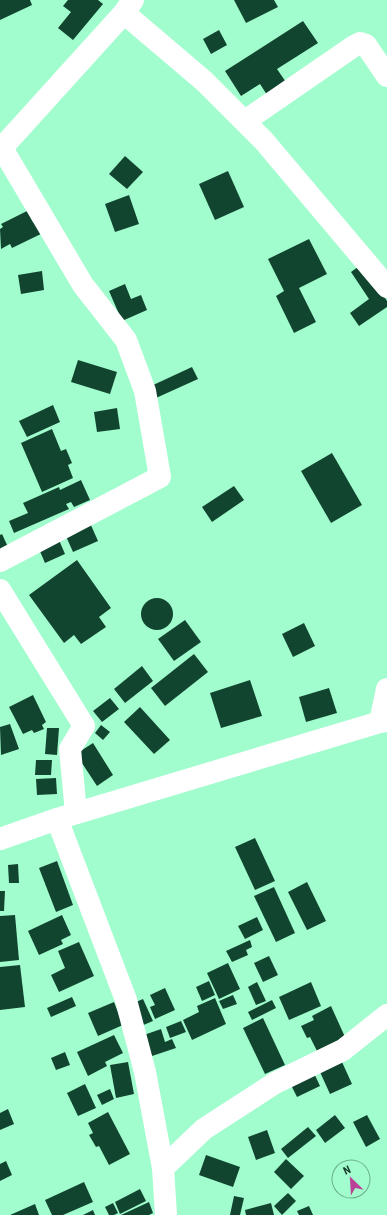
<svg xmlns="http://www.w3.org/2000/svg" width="387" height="1215" font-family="'Roboto Condensed',sans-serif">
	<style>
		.building { fill: #12452f }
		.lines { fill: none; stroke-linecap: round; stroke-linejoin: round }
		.street { stroke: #fff; stroke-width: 22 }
	</style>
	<rect width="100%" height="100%" fill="#a2fdce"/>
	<g class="building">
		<polygon points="0,0 30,0 32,5 0,20"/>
		<polygon points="68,0 98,0 103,4 73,40 58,28 71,12 63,6"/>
		<polygon points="234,0 274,0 278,7 246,23"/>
		<polygon points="303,21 318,43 277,69 290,88 271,101 260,84 241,96 225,71"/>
		<polygon points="219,30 227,45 211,54 203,39"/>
		<polygon points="125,156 143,172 127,189 109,174"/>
		<polygon points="228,171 244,207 215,220 199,184"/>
		<polygon points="129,195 139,224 115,232 105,204"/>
		<polygon points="27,211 33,222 39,219 45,232 12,248 10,244 1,249 0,229 3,227 1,224"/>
		<polygon points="309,239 327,274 299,288 316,322 294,333 276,296 284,291 268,259"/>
		<polygon points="362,264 387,301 387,307 359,326 350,313 369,299 351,272"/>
		<polygon points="42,271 44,290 21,294 18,275"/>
		<polygon points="125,284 131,299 141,295 147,310 122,321 109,291"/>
		<polygon points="78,360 117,372 110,394 71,382"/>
		<polygon points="192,367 198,379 156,398 151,386"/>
		<polygon points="53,405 60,422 27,437 19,421"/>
		<polygon points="117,408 120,429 97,432 94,412"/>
		<polygon points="52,429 61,451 66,449 72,463 68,465 73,478 42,492 21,443"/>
		<polygon points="332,453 362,505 331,523 301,471"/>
		<polygon points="81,480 90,500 74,507 71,502 66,504 69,509 14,533 9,521 28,513 23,503 59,487 60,490"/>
		<polygon points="234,486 244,500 212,522 202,507"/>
		<polygon points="90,523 98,541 73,552 65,534"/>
		<polygon points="2,534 8,547 0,551 0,535"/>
		<polygon points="59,540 65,554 45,563 39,549"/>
		<polygon points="77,560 111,608 99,617 106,627 81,644 74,635 64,643 29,595"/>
		<circle cx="157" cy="614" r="16"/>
		<polygon points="185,620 201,642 174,661 158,639"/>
		<polygon points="304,623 315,646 293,657 282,634"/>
		<polygon points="194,654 208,672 165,706 151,688"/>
		<polygon points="142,666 153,681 125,703 114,689"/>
		<polygon points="250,680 262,716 221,728 210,693"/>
		<polygon points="329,688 337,713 306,722 299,697"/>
		<polygon points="33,695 46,722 42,725 44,729 34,733 32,730 23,734 9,707"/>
		<polygon points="110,698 119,709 102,722 93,711"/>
		<polygon points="140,707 170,740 154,754 124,722"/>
		<polygon points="10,724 19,749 1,755 0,727"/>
		<polygon points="101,725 110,732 103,740 95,733"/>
		<polygon points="47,728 59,728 57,755 45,754"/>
		<polygon points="93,743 113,775 97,786 76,754"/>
		<polygon points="36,760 52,760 51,775 35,775"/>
		<polygon points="56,778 57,794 37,795 36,779"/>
		<polygon points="255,838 275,881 255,890 235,847"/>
		<polygon points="57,861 73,905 56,912 39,868"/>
		<polygon points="18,864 19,883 9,883 8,865"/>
		<polygon points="307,882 326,921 307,930 288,892"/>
		<polygon points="274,887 295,933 276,942 254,896"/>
		<polygon points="0,891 5,891 4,911 0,911"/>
		<polygon points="15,915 19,960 0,962 0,916"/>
		<polygon points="62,915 71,935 61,940 63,944 39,955 28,931"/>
		<polygon points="257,917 263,930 245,939 238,926"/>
		<polygon points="250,940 252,947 246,950 248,955 232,962 226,951"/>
		<polygon points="79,942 94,976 59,992 51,975 65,968 58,951"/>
		<polygon points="269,956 278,975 263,982 254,963"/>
		<polygon points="228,963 240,989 219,999 207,973"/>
		<polygon points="20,965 25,1007 0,1010 0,967"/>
		<polygon points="209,981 215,995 202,1001 196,987"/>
		<polygon points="257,982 266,1001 256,1005 248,987"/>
		<polygon points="311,982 321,1006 289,1020 279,997"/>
		<polygon points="165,988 175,1010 155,1019 150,1007 155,1005 150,995"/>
		<polygon points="233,995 237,1004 223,1009 219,1001"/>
		<polygon points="72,997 76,1006 51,1017 47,1008"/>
		<polygon points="215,998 226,1024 192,1040 183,1020 199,1012 197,1006"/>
		<polygon points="143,999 153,1021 141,1026 131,1004"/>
		<polygon points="272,1000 276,1008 252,1020 248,1012"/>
		<polygon points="114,1002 123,1025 98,1036 88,1013"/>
		<polygon points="331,1006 345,1037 317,1051 310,1037 307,1038 301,1026 314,1020 312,1016"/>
		<polygon points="263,1018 285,1065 265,1074 243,1028"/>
		<polygon points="181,1021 186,1032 170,1038 166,1027"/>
		<polygon points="161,1029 165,1042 172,1039 176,1048 149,1057 141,1036"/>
		<polygon points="114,1035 123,1053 105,1062 107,1066 88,1076 77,1052"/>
		<polygon points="65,1052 70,1065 56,1070 51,1058"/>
		<polygon points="128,1062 134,1094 116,1098 110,1065"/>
		<polygon points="342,1062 352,1084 330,1094 320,1072"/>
		<polygon points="313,1071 320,1086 297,1097 290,1083"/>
		<polygon points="85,1084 96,1108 78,1116 67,1093"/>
		<polygon points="110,1089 114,1099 102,1105 97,1095"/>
		<polygon points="8,1109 14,1124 0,1130 0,1113"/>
		<polygon points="108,1112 130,1154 109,1165 99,1146 96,1147 89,1135 93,1133 88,1123"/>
		<polygon points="335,1115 345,1128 325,1143 316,1130"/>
		<polygon points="367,1115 380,1139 366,1147 353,1122"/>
		<polygon points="308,1127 316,1136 288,1158 281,1149"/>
		<polygon points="267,1130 275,1153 256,1160 248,1137"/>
		<polygon points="206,1155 240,1167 233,1187 199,1175"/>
		<polygon points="286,1159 304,1176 291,1189 274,1172"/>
		<polygon points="6,1161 12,1175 0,1181 0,1164"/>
		<polygon points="84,1182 93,1202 63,1215 52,1215 45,1200"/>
		<polygon points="140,1189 146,1201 120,1214 115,1202"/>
		<polygon points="288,1193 296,1201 282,1215 274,1206"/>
		<polygon points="234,1196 244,1198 240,1215 230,1215"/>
		<polygon points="149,1202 153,1213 149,1215 121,1215"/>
		<polygon points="113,1203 118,1213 114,1215 109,1215 105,1207"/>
		<polygon points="271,1203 274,1215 246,1215 245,1210"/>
		<polygon points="35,1204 39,1215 10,1215"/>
		<polygon points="309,1206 313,1215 299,1215 297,1211"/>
		<polygon points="93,1210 95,1215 83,1215"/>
	</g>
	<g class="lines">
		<g class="street">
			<polyline points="124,13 204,81 264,141 387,287"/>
			<polyline points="245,121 354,46 360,43 366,45 387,76"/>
			<polyline points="0,150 124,13 133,0"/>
			<polyline points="0,561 160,477 145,391 126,340 83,285 2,148"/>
			<polyline points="0,590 84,726 70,749 76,813"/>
			<polyline points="380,722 387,689"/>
			<polyline points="57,819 126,1000 145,1072 163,1168 166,1215"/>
			<polyline points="0,839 57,819 380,722 387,721"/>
			<polyline points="163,1168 204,1129 275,1083 343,1050 387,1015"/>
		</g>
	</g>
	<g transform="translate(351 1179) rotate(335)"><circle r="19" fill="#a2fdce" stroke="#6ab08c"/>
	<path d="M0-3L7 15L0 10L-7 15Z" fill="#b94298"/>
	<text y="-6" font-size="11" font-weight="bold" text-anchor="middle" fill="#163c2a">N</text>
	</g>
</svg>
